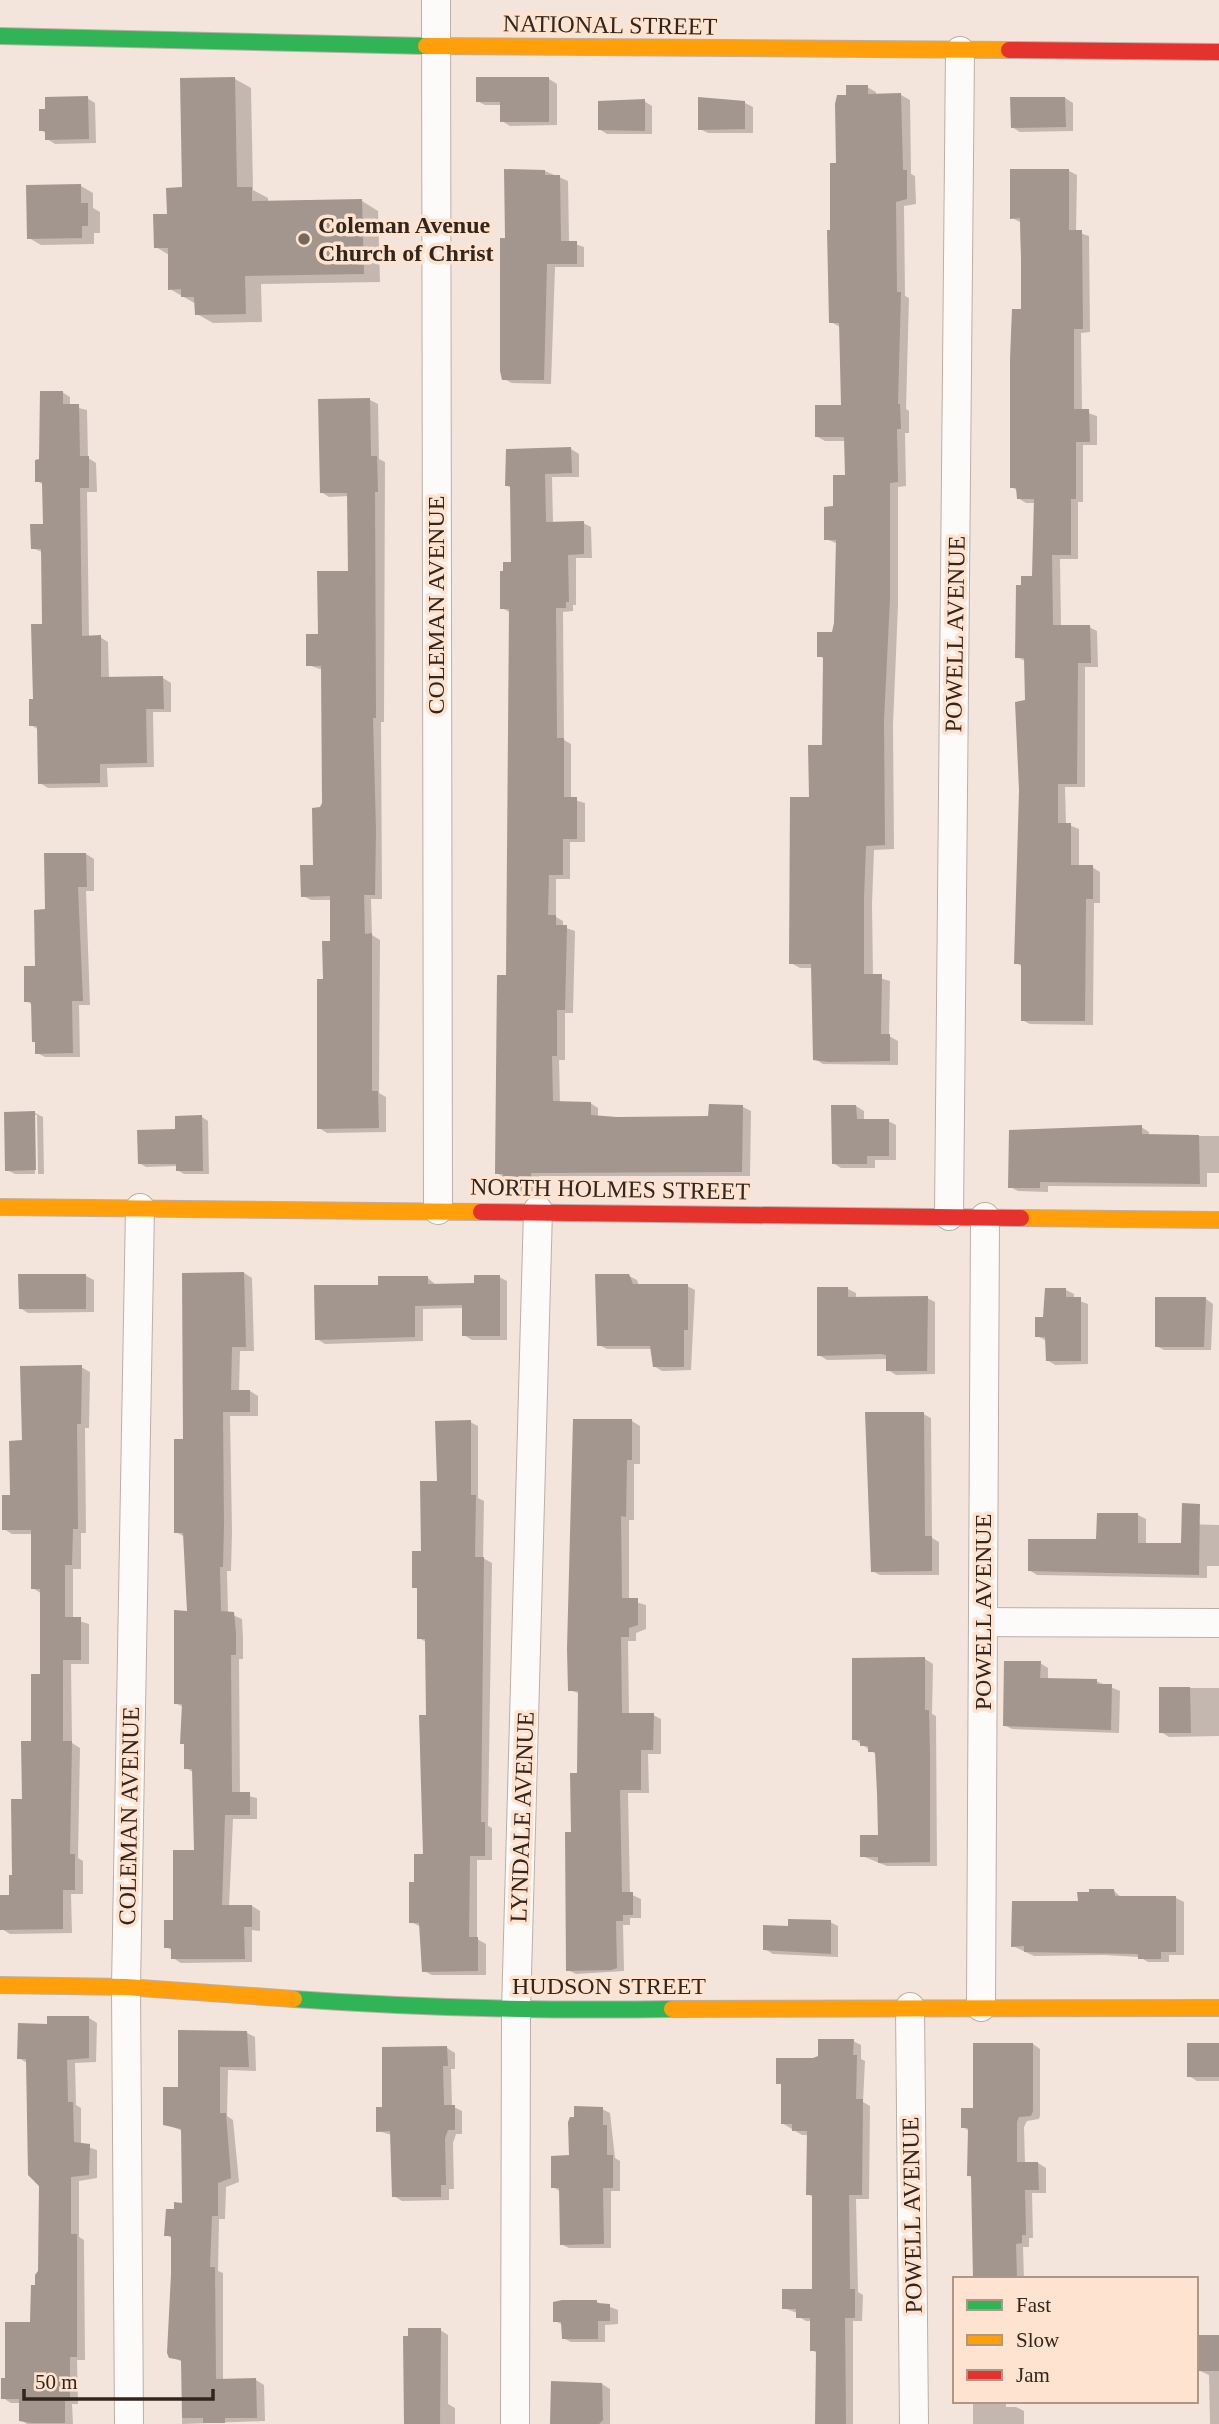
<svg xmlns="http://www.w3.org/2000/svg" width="1219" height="2424" font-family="'Times New Roman',serif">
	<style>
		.shadow { fill: #0003 }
		.building { fill: #a3968e }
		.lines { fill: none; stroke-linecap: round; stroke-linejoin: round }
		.street-casing { stroke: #bcafa7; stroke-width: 30 }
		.fast-casing { stroke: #bcafa7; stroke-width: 18 }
		.slow-casing { stroke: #bcafa7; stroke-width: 18 }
		.jam-casing { stroke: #bcafa7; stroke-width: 18 }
		.street { stroke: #fdfbfa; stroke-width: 28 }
		.fast { stroke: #30b455; stroke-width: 16 }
		.slow { stroke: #ff9f0a; stroke-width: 16 }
		.jam { stroke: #e5322d; stroke-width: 16 }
		.poi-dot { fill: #76685f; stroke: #ffe3d1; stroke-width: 2.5 }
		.labels { text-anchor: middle; stroke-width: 7; stroke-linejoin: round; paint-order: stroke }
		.street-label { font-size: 24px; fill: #32251c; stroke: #ffe3d1 }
		.poi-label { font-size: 24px; font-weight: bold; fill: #32251c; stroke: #ffe3d1; text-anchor: start }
	</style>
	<rect width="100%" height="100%" fill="#f4e5dc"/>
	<g class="shadow">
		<polygon points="235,79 251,88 253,190 268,198 268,203 362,201 378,211 380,282 261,284 262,322 213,323 197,314 196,304 170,289 169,255 156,247"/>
		<polygon points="549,79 557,84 557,125 510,126 502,121 502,105 485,105 477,101"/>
		<polygon points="867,87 876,92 876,95 901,95 910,100 911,174 915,176 916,204 904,206 905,296 909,298 906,409 909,411 909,433 905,433 906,486 898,487 898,605 893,725 894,849 874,850 872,904 873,976 890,981 889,1036 898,1041 898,1065 823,1064 815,1059 813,968 800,968 791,963 810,798 824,746 825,659 819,656 834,634 838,544 826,539 847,476 846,441 825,441 816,436 842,406 840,327 831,322 838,165 848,96"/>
		<polygon points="87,98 95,103 96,143 55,144 47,139 47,134 41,130"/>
		<polygon points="1065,98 1073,103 1073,131 1020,132 1012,127"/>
		<polygon points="644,101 652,106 652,134 607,134 599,129"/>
		<polygon points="745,103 753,107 753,133 708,133 700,129"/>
		<polygon points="545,171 568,181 569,242 584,247 584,267 555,267 551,384 512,383 504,379 507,240"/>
		<polygon points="1069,171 1077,175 1076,232 1089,236 1090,332 1081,333 1082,411 1097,416 1097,445 1083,445 1083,502 1078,502 1078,559 1060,559 1061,627 1089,627 1097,631 1098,667 1085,667 1085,787 1065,787 1066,824 1079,829 1079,867 1092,867 1100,872 1100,903 1094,903 1093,1025 1030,1024 1022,1020 1023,967 1016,963 1027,701 1025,661 1017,657 1033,577 1036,503 1026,503 1018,498 1018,491 1012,487 1023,311 1020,222 1012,218"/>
		<polygon points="81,186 93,193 93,208 100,212 100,233 94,233 94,244 41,245 29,238"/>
		<polygon points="62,392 70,397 70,406 87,410 88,458 96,463 97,492 87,492 89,637 100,637 108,642 109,679 163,678 171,683 171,712 153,712 154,767 107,768 108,787 48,788 40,783 39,730 31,725 44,626 42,552 32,548 45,526 44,485 37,481"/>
		<polygon points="370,400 378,404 379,459 385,462 384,722 381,722 382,899 371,899 372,935 380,940 379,1093 386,1097 386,1132 327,1133 319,1128 324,981 332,943 331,900 311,900 303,896 315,867 324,803 323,670 308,665 350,573 349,496 329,497 321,492"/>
		<polygon points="571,449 579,454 579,477 552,477 553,523 583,523 591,527 592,558 576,558 576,605 573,605 573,611 563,612 564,740 571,744 571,799 585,803 585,842 570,842 570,879 556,879 556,917 563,921 563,927 575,931 573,1013 565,1013 565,1060 559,1060 560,1103 590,1103 598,1108 598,1117 710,1117 743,1107 751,1111 750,1176 539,1176 539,1191 513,1192 505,1187 505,1178 497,1173 508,977 511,613 502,608 513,564 511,488 506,485"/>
		<polygon points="86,854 94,859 94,891 86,891 90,1005 79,1005 80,1057 45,1057 37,1053 33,1005 26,1001 37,967 47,911"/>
		<polygon points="856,1106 864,1111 864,1121 888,1121 896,1125 896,1160 875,1160 875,1168 841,1168 833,1163"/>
		<polygon points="6,1113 35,1113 43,1117 44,1174 38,1174 37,1115 34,1115 35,1174 15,1174 7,1170"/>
		<polygon points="202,1117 208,1121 209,1174 184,1174 177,1170 177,1166 146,1167 139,1163 177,1131"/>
		<polygon points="1141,1127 1149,1132 1149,1136 1219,1136 1219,1173 1207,1173 1207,1187 1048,1186 1048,1192 1018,1191 1010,1187"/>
		<polygon points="244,1273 252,1278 254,1351 240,1351 239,1391 250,1391 258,1396 258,1416 230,1416 232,1531 231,1571 227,1571 228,1613 242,1619 243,1638 243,1659 239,1659 240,1794 257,1798 257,1819 233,1819 229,1907 252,1906 260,1911 260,1931 252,1930 252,1962 181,1963 173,1958 173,1951 166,1947 196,1852 194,1773 186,1768 183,1707 175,1703 189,1612 185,1537 176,1532 185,1441"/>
		<polygon points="86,1276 94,1280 94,1312 28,1313 20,1308"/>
		<polygon points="629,1276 637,1280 639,1286 687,1286 695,1290 691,1370 662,1371 654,1366 652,1349 607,1349 599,1345"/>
		<polygon points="499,1277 507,1281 507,1340 472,1340 464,1335 464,1308 423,1309 423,1341 325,1344 317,1339 380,1287 428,1278 436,1285 476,1284"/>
		<polygon points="848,1289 856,1293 856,1298 927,1298 935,1302 935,1374 896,1375 888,1370 888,1359 827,1360 819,1355"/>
		<polygon points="1066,1290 1074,1294 1074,1299 1088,1304 1088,1364 1055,1365 1047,1360 1047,1341 1037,1336 1045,1318"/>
		<polygon points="1206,1299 1213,1304 1211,1350 1164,1350 1156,1346"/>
		<polygon points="81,1367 90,1372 89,1428 85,1428 86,1533 81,1533 81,1569 73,1569 73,1619 89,1624 89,1664 71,1664 72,1743 80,1748 78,1858 83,1861 83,1894 71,1894 72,1933 10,1934 2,1929 11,1897 42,1676 42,1594 33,1588 32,1534 12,1534 4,1529 23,1442"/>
		<polygon points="923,1414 931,1418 932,1538 939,1542 939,1575 880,1575 872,1571"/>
		<polygon points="632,1421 640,1426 640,1464 634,1464 634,1520 629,1520 629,1600 646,1605 646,1629 636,1633 636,1641 628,1641 629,1715 653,1715 661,1719 661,1754 648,1754 649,1793 628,1793 630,1894 641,1899 641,1918 630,1918 630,1925 623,1925 624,1971 576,1974 568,1970 573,1833 579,1775 580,1694 570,1690"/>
		<polygon points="470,1422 478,1426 478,1498 484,1501 483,1558 492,1563 488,1826 492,1828 492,1860 477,1860 477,1939 486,1944 486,1975 432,1975 424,1971 421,1927 411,1922 416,1884 425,1856 428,1716 426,1642 419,1638 418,1589 414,1587 439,1483"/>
		<polygon points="1138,1515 1146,1519 1146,1545 1183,1545 1183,1524 1219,1525 1219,1566 1207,1566 1207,1578 1037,1575 1029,1570 1098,1540"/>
		<polygon points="925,1659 933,1664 932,1714 936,1716 937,1866 887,1866 862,1856 880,1837 877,1755 854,1739"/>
		<polygon points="1040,1663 1048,1668 1048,1680 1096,1681 1120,1691 1119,1733 1012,1729 1004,1725"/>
		<polygon points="1161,1688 1219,1688 1219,1736 1169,1737 1161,1732"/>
		<polygon points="1114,1891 1122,1898 1176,1898 1184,1902 1184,1955 1169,1955 1169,1962 1148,1962 1140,1957 1104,1955 1034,1956 1013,1946 1079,1903"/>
		<polygon points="830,1922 838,1926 838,1957 773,1954 765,1949 790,1927"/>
		<polygon points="89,2018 97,2023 96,2062 75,2063 76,2105 81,2108 81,2145 97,2150 97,2178 79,2181 79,2237 84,2240 85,2360 77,2360 78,2404 72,2404 73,2424 27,2424 21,2420 21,2403 11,2403 3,2398 7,2379 32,2323 40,2272 40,2185 27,2063 19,2058 49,2026"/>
		<polygon points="247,2033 255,2037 256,2071 228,2070 227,2116 233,2120 239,2182 226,2187 225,2219 219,2219 218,2271 223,2273 223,2381 256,2380 264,2385 265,2421 182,2424 183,2362 171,2357 172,2238 166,2235 175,2211 184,2204 183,2131 165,2124 180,2089"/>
		<polygon points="853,2041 861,2045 861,2059 865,2061 863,2102 870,2106 869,2199 856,2199 858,2292 863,2295 862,2321 853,2321 853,2424 817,2424 817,2353 812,2350 811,2321 806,2321 798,2316 797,2313 784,2308 814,2291 813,2197 808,2194 809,2135 802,2135 782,2123 783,2085 777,2082"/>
		<polygon points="1033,2044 1040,2049 1040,2116 1039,2119 1027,2121 1024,2127 1025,2163 1038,2163 1046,2168 1046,2193 1032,2193 1033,2238 1029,2238 1029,2247 1023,2247 1024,2279 975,2279 973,2178 968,2175 969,2131 963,2127"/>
		<polygon points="1219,2046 1219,2081 1197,2081 1189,2076"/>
		<polygon points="447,2048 455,2053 455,2069 451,2069 452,2106 462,2111 462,2134 456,2134 453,2143 454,2189 449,2189 449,2200 402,2201 394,2196 392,2135 378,2131 384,2109"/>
		<polygon points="602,2109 610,2113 615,2158 620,2161 620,2191 611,2191 611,2248 569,2248 561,2244 561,2192 553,2187"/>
		<polygon points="597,2302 618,2310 618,2324 605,2325 605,2342 571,2342 563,2338 563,2325 555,2321"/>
		<polygon points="440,2330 448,2335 448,2404 455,2408 455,2424 406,2424"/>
		<polygon points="1219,2337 1219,2424 1210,2424 1209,2375 1198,2370"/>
		<polygon points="602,2384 610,2389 610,2424 552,2424"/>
		<polygon points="973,2401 1006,2401 1006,2407 1016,2407 1024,2411 1024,2424 973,2424"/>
	</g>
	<g class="building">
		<polygon points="235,77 237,187 252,187 252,201 362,199 364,274 245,276 246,314 195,315 194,297 181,297 181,289 168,290 168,248 154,248 153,214 167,214 166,188 182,187 180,78"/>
		<polygon points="476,77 549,77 549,122 500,122 500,102 476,102"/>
		<polygon points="846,85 868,85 868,94 901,93 903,170 907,170 907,199 896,202 897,292 901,292 898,404 900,404 901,429 897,429 898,482 890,483 890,599 884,720 885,845 866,846 864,898 864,974 882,974 881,1034 890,1034 890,1061 828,1062 813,1060 811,964 789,964 790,797 809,797 808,745 822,745 823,657 817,657 817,632 832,632 834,623 836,540 824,540 824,507 833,506 833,475 845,475 844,437 815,437 815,405 841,405 839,323 829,323 827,230 830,230 830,163 836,163 835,104 837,95 846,95"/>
		<polygon points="88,96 89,139 45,140 45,131 39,131 39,109 45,109 45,97"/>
		<polygon points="698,97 745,101 745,129 698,130"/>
		<polygon points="1010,97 1065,97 1066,127 1011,128"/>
		<polygon points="645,99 645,131 598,130 598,101"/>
		<polygon points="504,169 545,170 545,175 560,175 561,241 577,241 577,264 547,264 544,380 502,380 500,371 500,238 505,238"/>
		<polygon points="1010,169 1069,169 1069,230 1082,230 1083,329 1074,329 1074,409 1089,409 1090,442 1076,442 1076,499 1071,499 1071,555 1052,555 1053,625 1090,625 1091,663 1078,663 1077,784 1058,784 1058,823 1071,823 1071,865 1093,865 1093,899 1086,899 1085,1021 1021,1021 1021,964 1014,964 1019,790 1015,702 1025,700 1024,658 1015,658 1016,585 1021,585 1021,576 1032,576 1034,499 1017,499 1016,488 1010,488 1010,359 1012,309 1021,309 1021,259 1020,218 1010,219"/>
		<polygon points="81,184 81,203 88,203 88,226 82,226 82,238 27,239 26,185"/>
		<polygon points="40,391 63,391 63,404 79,404 80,456 89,456 89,488 80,488 82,636 101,635 101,677 163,676 164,709 146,709 147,763 100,764 100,783 38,784 37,726 29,726 29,699 33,699 31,624 42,624 41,549 31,549 30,524 43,524 42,482 35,482 35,460 39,459"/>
		<polygon points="370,398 371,456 377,456 378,492 375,492 376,718 373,718 376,830 375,895 364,895 365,934 372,933 372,1091 378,1091 379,1128 317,1129 317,979 323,979 322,941 330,941 330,896 301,897 300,865 313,865 312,808 320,807 322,803 321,666 306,666 306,634 318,634 317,571 348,571 347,493 320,493 318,399"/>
		<polygon points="571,447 572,473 545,474 546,522 584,521 584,554 568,555 569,602 566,602 566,608 556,608 557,738 564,738 564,797 577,797 577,839 563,839 563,875 549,875 548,915 556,915 556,925 567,925 565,1010 557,1010 557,1056 552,1056 553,1101 591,1102 591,1115 617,1117 708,1116 709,1104 743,1105 742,1172 531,1173 532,1188 503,1188 503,1174 495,1174 497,975 506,975 509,609 500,609 500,571 503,571 503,562 511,562 510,486 505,486 506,449"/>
		<polygon points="44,853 86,853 87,887 78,887 83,1001 72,1001 73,1053 35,1054 35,1042 32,1042 31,1002 24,1002 24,966 35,966 34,910 45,909"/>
		<polygon points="831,1105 856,1105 857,1119 889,1119 889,1156 867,1156 867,1164 832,1164"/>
		<polygon points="35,1111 36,1170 5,1171 4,1112"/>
		<polygon points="202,1115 203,1171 176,1171 176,1164 138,1164 137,1130 175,1129 175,1116"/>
		<polygon points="1142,1125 1142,1134 1199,1135 1200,1184 1040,1182 1040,1188 1008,1188 1009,1130"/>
		<polygon points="244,1272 246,1347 232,1347 231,1390 250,1390 250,1412 223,1412 224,1525 223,1567 220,1567 221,1611 234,1612 236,1633 236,1655 231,1655 232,1792 250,1792 250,1815 225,1815 222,1905 252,1905 252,1927 244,1927 245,1959 171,1959 171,1948 164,1948 164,1920 173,1920 173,1850 194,1850 192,1769 184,1769 184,1744 180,1744 182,1704 174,1704 174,1610 187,1611 183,1533 174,1533 174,1439 183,1439 182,1273"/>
		<polygon points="18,1274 86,1274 86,1309 19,1309"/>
		<polygon points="595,1274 629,1274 633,1284 688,1284 688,1330 684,1330 684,1367 653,1367 650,1346 597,1346"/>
		<polygon points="474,1275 500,1275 500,1336 462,1336 462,1305 415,1306 415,1337 315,1340 314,1285 378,1285 378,1276 428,1276 428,1284 474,1283"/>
		<polygon points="817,1287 848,1287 848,1297 928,1296 927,1371 886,1371 886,1355 881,1354 817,1356"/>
		<polygon points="1045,1288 1066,1288 1066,1297 1081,1297 1081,1361 1046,1361 1045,1337 1035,1337 1035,1317 1043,1317"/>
		<polygon points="1155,1297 1206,1297 1204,1347 1155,1347"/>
		<polygon points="82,1365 81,1424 77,1424 78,1529 73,1529 72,1565 65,1565 65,1617 81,1617 81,1660 63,1660 63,1741 72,1741 70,1854 75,1854 75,1890 63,1890 63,1929 0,1930 0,1895 9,1895 9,1875 12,1875 11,1799 22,1799 21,1741 31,1741 31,1674 40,1674 40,1589 31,1589 31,1530 2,1530 2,1495 10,1495 9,1441 22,1440 20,1366"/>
		<polygon points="865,1412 924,1412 925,1536 932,1536 932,1571 871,1572"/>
		<polygon points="573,1419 632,1419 632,1460 627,1460 626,1517 621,1516 622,1598 638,1598 638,1625 629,1628 629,1637 621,1637 622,1713 654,1713 653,1750 641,1750 641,1790 620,1790 622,1892 633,1892 633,1915 623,1915 623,1921 616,1921 617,1968 611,1970 566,1971 565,1832 571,1832 570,1773 577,1773 578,1691 568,1691 567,1649"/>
		<polygon points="471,1420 471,1495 476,1495 475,1557 484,1557 481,1822 485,1822 485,1856 470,1856 469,1937 478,1937 478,1971 422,1972 419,1923 409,1923 409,1882 414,1882 414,1854 423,1854 419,1715 426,1715 425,1639 417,1639 417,1588 412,1588 412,1551 421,1551 420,1481 437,1481 435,1421"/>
		<polygon points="1182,1503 1200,1504 1199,1575 1028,1571 1028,1539 1096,1539 1097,1513 1138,1513 1138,1543 1181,1543"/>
		<polygon points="925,1657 925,1710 929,1710 930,1755 930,1862 878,1863 878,1857 860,1857 860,1835 878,1835 877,1793 875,1752 868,1752 868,1746 860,1746 860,1740 852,1740 852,1658"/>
		<polygon points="1004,1661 1041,1661 1040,1678 1097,1679 1097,1684 1112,1684 1111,1730 1003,1726"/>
		<polygon points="1159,1687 1190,1687 1191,1733 1159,1733"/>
		<polygon points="1089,1889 1114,1889 1115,1896 1176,1896 1176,1952 1161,1952 1161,1959 1138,1959 1138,1954 1024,1952 1024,1946 1011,1947 1012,1901 1078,1901 1077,1892 1089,1892"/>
		<polygon points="788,1919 831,1920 831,1954 763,1950 763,1925 788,1926"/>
		<polygon points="47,2016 89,2016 89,2058 67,2060 68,2102 73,2102 74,2142 90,2144 89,2175 71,2177 71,2234 77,2234 77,2357 70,2357 70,2401 65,2401 65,2423 32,2423 19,2421 19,2399 1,2399 1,2378 5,2378 5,2322 30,2322 31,2285 35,2285 35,2275 38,2271 39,2186 28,2175 26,2059 17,2059 18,2023 47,2024"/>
		<polygon points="178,2030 247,2031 249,2067 220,2067 220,2113 226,2113 231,2178 218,2183 218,2216 212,2216 210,2267 215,2267 216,2379 256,2378 257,2418 225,2418 225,2423 203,2423 203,2418 182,2418 181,2360 169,2358 167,2353 171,2274 171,2236 164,2236 166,2209 174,2209 174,2202 182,2203 181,2129 163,2125 163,2087 178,2087"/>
		<polygon points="818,2039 854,2039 853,2055 857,2055 856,2099 863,2099 862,2195 849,2195 850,2289 855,2289 855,2318 845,2318 846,2424 815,2424 816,2351 810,2351 810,2318 796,2318 796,2309 782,2309 782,2289 812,2289 812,2195 806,2195 807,2131 792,2131 792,2124 781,2124 781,2084 776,2084 776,2058 813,2058 818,2056"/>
		<polygon points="973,2043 1033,2043 1033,2111 1031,2116 1019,2117 1017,2122 1017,2162 1038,2162 1039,2190 1025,2190 1026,2235 1022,2235 1022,2243 1016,2244 1017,2279 973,2279 971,2176 967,2176 968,2128 961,2128 961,2108 973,2108"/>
		<rect x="1187" y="2043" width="32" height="34"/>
		<polygon points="447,2046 448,2066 443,2066 444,2105 455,2105 455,2130 448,2130 445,2138 446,2185 441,2185 441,2197 392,2197 390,2131 376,2132 376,2107 382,2107 382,2047"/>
		<polygon points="574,2106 603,2107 603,2125 607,2125 607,2155 613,2155 613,2188 603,2188 604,2244 560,2245 559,2188 551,2188 551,2156 569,2155 568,2122 570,2117 574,2117"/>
		<polygon points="562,2300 597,2300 597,2303 610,2304 610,2321 598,2321 598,2339 562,2339 561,2322 553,2322 553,2302"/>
		<polygon points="408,2328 441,2328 440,2424 404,2424 403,2336 408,2336"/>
		<rect x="1196" y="2335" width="23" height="36"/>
		<polygon points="551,2381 602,2383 603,2420 599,2424 550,2424"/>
	</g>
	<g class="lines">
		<g class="street-casing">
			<g id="street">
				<polyline points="436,0 438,1210"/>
				<polyline points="949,1216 960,51"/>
				<polyline points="983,1622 1219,1623"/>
				<polyline points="910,2007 914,2424"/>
				<polyline points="981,2007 985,1217"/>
				<polyline points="129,2424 126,1987 140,1208"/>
				<polyline points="515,2424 516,2011 538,1210"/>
			</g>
		</g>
		<g class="fast-casing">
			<g id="fast">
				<polyline points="0,36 426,46"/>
				<path d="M294 1999C420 2008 546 2011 672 2009"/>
			</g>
		</g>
		<g class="slow-casing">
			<g id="slow">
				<polyline points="426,46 1009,50"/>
				<polyline points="0,1207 481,1212"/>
				<polyline points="1021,1218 1219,1220"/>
				<polyline points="0,1985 126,1987 294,1999"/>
				<polyline points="672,2009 1219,2008"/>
			</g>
		</g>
		<g class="jam-casing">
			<g id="jam">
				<polyline points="1009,50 1219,52"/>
				<polyline points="481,1212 1021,1218"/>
			</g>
		</g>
		<use href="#street" class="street"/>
		<use href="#fast" class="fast"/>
		<use href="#slow" class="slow"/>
		<use href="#jam" class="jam"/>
	</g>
	<circle class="poi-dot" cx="304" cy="239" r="7"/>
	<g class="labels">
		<g class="street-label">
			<text transform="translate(610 25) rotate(1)" y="8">NATIONAL STREET</text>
			<text transform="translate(436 605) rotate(-90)" y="8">COLEMAN AVENUE</text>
			<text transform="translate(955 634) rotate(-89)" y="8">POWELL AVENUE</text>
			<text transform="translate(610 1189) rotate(1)" y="8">NORTH HOLMES STREET</text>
			<text transform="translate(983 1612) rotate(-90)" y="8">POWELL AVENUE</text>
			<text transform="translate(129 1816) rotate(-89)" y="8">COLEMAN AVENUE</text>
			<text transform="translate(522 1817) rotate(-88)" y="8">LYNDALE AVENUE</text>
			<text x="609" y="1994">HUDSON STREET</text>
			<text transform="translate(912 2215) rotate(-91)" y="8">POWELL AVENUE</text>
		</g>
		<g class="poi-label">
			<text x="318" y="233">Coleman Avenue<tspan x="318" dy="28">Church of Christ</tspan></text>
		</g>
	</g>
	<rect x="953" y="2277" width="245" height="126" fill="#ffe3d1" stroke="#ad9789" stroke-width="2"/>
	<rect x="967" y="2300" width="35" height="10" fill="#30b455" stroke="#ad9789" stroke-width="2"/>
	<text x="1016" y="2312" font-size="21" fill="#32251c">Fast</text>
	<rect x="967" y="2335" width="35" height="10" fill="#ff9f0a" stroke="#ad9789" stroke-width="2"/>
	<text x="1016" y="2347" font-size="21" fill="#32251c">Slow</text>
	<rect x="967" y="2370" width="35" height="10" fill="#e5322d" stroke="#ad9789" stroke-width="2"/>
	<text x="1016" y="2382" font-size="21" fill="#32251c">Jam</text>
	<path d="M24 2389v10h189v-10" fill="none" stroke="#32251c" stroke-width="3.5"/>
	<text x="35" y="2389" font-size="21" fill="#32251c" stroke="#ffe3d1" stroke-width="5" paint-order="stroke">50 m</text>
</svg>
